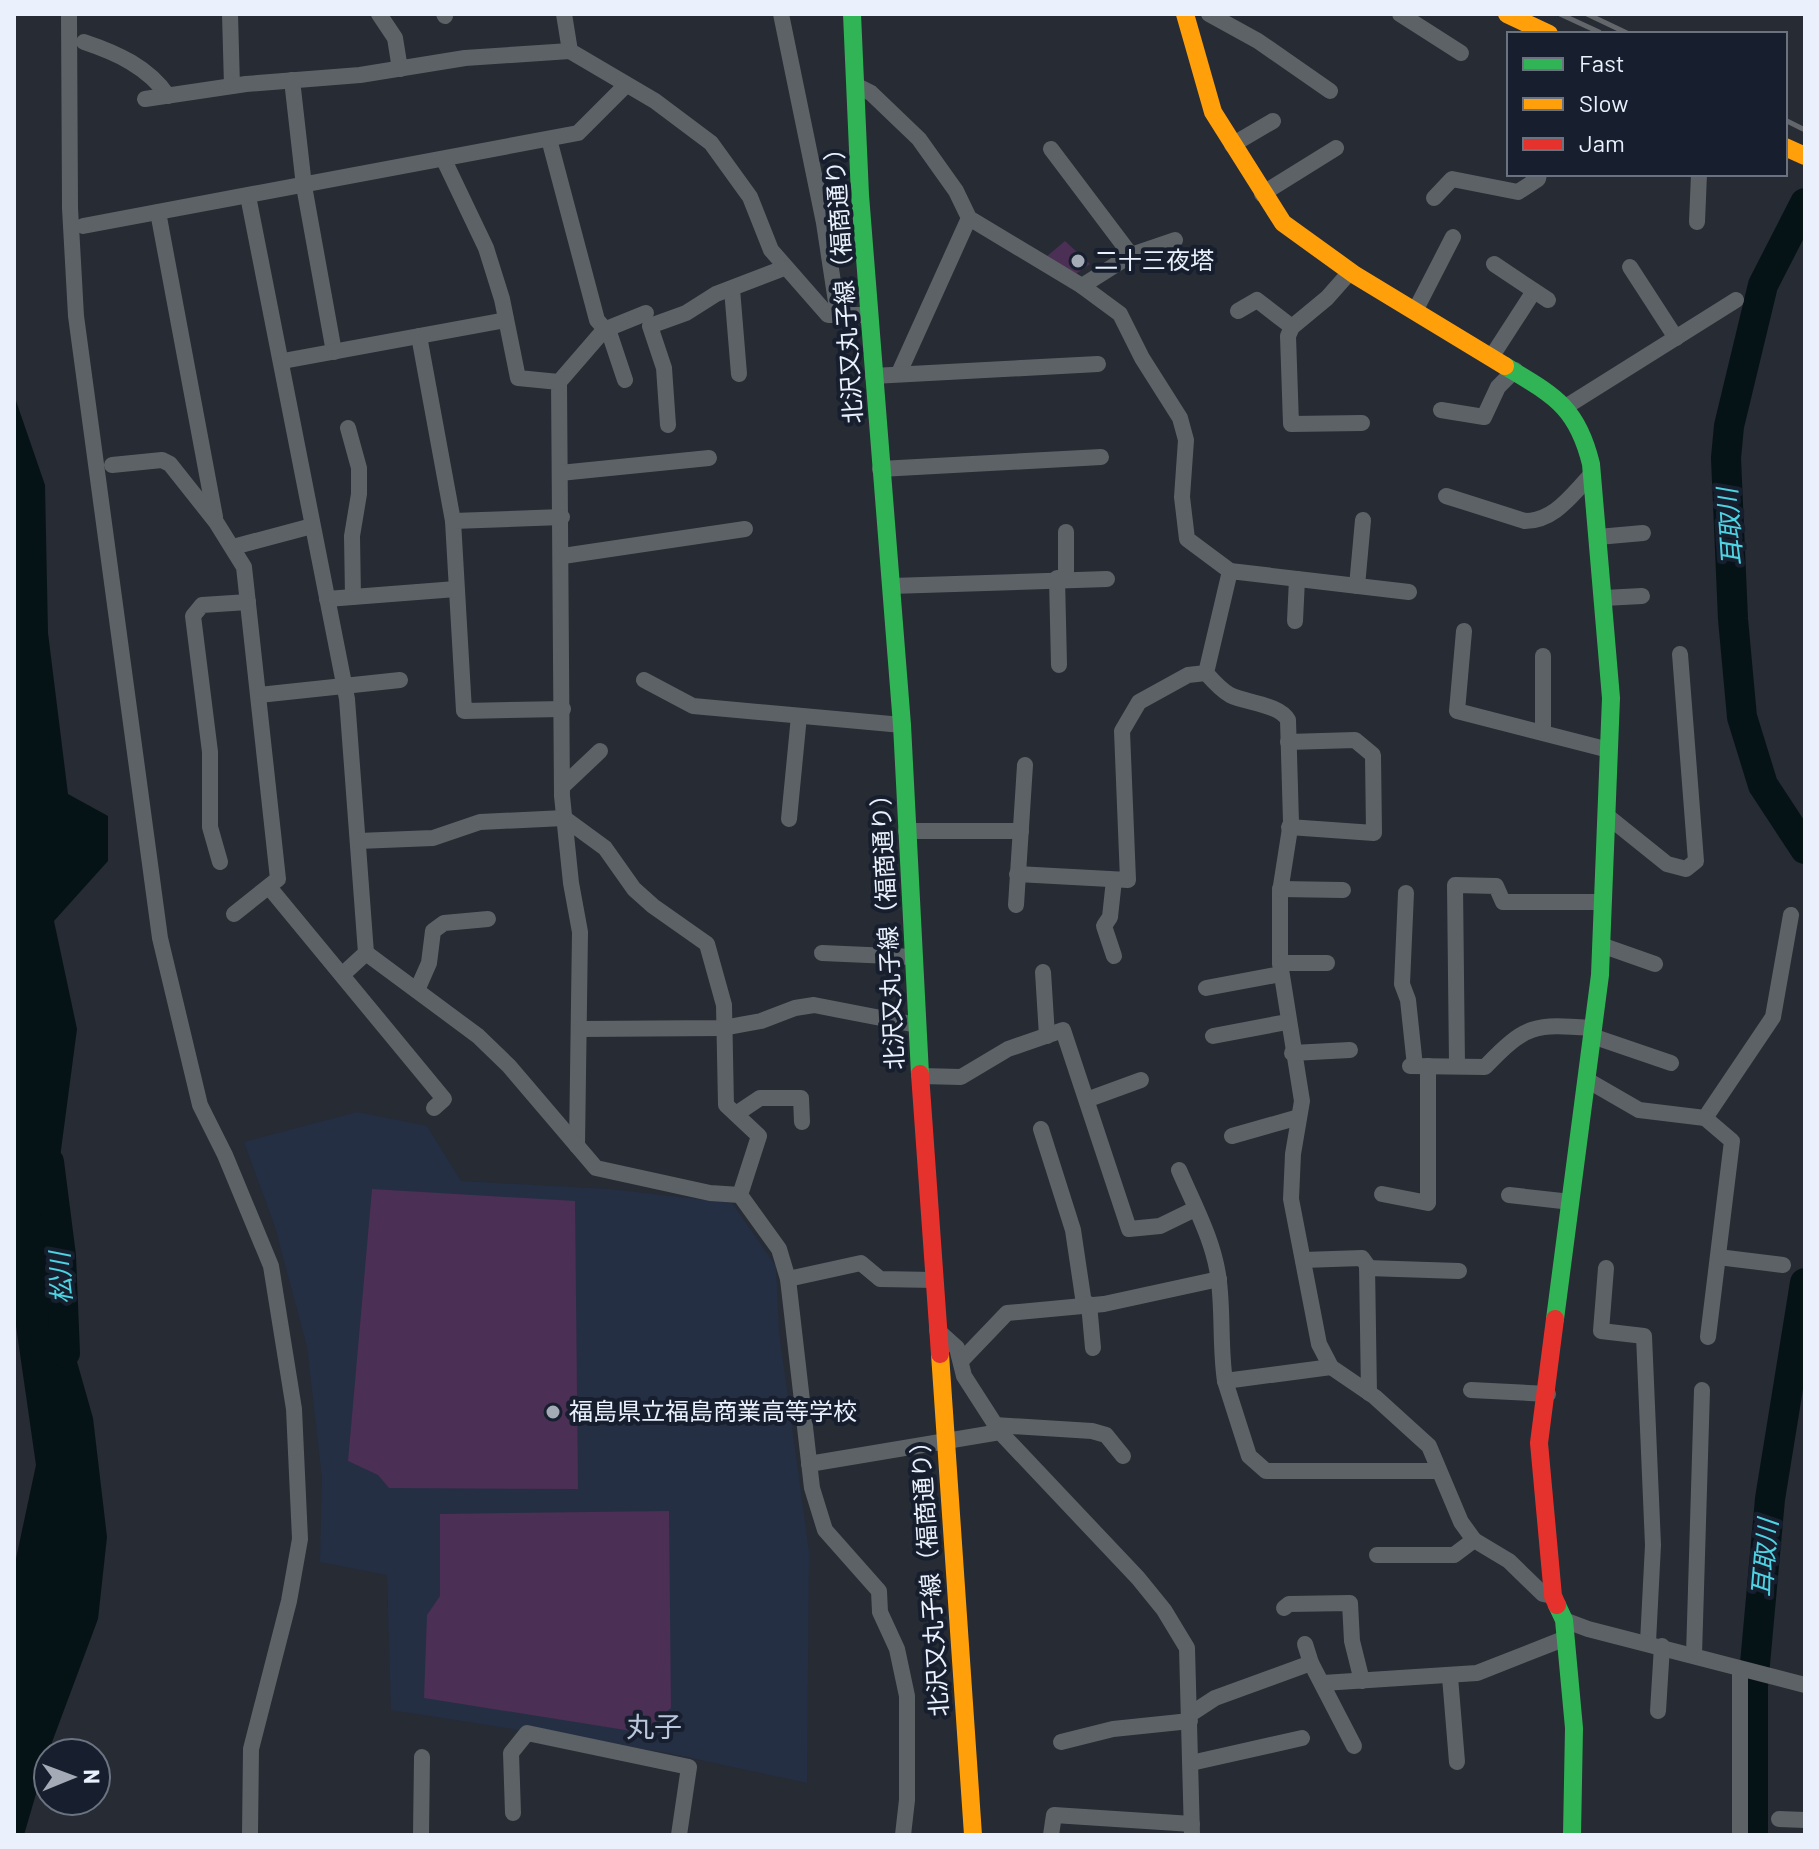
<svg xmlns="http://www.w3.org/2000/svg" width="1819" height="1849" font-family="Barlow,'Noto Sans JP',sans-serif">
	<style>
		.built { fill: #242f44 }
		.green { fill: #4b2f54 }
		.water { fill: #061316 }
		.lines { fill: none; stroke-linecap: round; stroke-linejoin: round }
		.river { stroke: #061316; stroke-width: 30 }
		.street { stroke: #5d6266; stroke-width: 16 }
		.fast { stroke: #30b455; stroke-width: 18 }
		.slow { stroke: #ff9f0a; stroke-width: 18 }
		.jam { stroke: #e5322d; stroke-width: 18 }
		.rail { stroke: #63676c; stroke-width: 5 }
		.poi-dot { fill: #a5abb6; stroke: #171f2f; stroke-width: 3 }
		.labels { text-anchor: middle; stroke-width: 8; stroke-linejoin: round; paint-order: stroke }
		.poi-label { font-size: 24px; fill: #eaf0fc; stroke: #171f2f; text-anchor: start }
		.street-label { font-size: 24px; fill: #eaf0fc; stroke: #171f2f }
		.water-label { font-size: 26px; font-style: italic; fill: #4ed3e2; stroke: #171f2f }
		.quarter-label { font-size: 28px; fill: #bac6dc; stroke: #171f2f }
	</style>
	<rect width="100%" height="100%" fill="#262b34"/>
	<polygon class="built" points="357,1112 427,1126 461,1181 610,1189 732,1203 776,1266 779,1331 809,1551 807,1783 668,1753 391,1710 387,1575 320,1562 322,1478 307,1347 275,1227 244,1142"/>
	<g class="green">
		<polygon points="1065,241 1090,264 1073,276 1046,257"/>
		<polygon points="372,1189 575,1201 578,1489 389,1488 378,1475 348,1461"/>
		<polygon points="669,1511 671,1708 644,1733 424,1698 427,1615 440,1596 440,1514"/>
	</g>
	<polygon class="water" points="14,395 45,485 48,633 68,794 108,816 108,861 54,921 77,1029 47,1256 93,1418 107,1537 98,1619 48,1753 24,1835 14,1835 14,1568 36,1465 14,1312"/>
	<g class="lines">
		<g class="river">
			<polyline points="1805,203 1763,285 1729,426 1726,458 1733,619 1742,717 1763,785 1805,849"/>
			<polyline points="49,1162 61,1256 65,1353"/>
			<polyline points="1753,1835 1753,1686 1770,1499 1805,1283"/>
		</g>
		<g class="street">
			<polyline points="69,14 70,208 76,316 160,938 200,1105 225,1155 271,1266 294,1409 300,1539 289,1601 251,1749 250,1835"/>
			<polyline points="230,14 232,86"/>
			<polyline points="379,14 395,38 400,69"/>
			<polyline points="444,14 445,16"/>
			<polyline points="564,14 570,51 655,101 711,143 750,197 771,250 828,315 869,315"/>
			<polyline points="781,14 824,223 838,315"/>
			<polyline points="1209,14 1258,41 1330,91"/>
			<polyline points="1400,14 1461,53"/>
			<path d="M84 42C117 53 148 67 168 96"/>
			<polyline points="292,80 304,186 334,352"/>
			<polyline points="857,86 871,93 919,139 956,191 969,218 1082,286 1131,255 1051,149"/>
			<polyline points="145,99 246,84 360,75 465,58 570,51"/>
			<polyline points="549,139 597,320 610,335 625,380"/>
			<polyline points="1232,145 1273,121"/>
			<polyline points="444,160 486,248 502,299 518,378 559,382 562,796 571,883 580,932 577,1146"/>
			<polyline points="1262,194 1336,148"/>
			<polyline points="248,196 347,699 366,953 342,975"/>
			<polyline points="1434,198 1452,179 1518,192 1538,179 1539,174"/>
			<polyline points="158,212 215,517"/>
			<polyline points="1697,222 1699,174"/>
			<polyline points="83,226 578,133 625,86"/>
			<polyline points="1131,255 1175,240"/>
			<polyline points="1494,264 1548,300"/>
			<polyline points="1630,267 1676,338"/>
			<polyline points="1350,272 1327,298 1292,327 1288,336 1291,424 1362,423"/>
			<polyline points="1082,286 1120,314 1142,358 1180,418 1186,440 1182,497 1187,539 1230,571"/>
			<polyline points="732,289 739,374"/>
			<polyline points="1238,311 1257,300 1292,327"/>
			<polyline points="1415,311 1453,237"/>
			<polyline points="419,336 453,521 464,711 563,709"/>
			<polyline points="1492,356 1534,291"/>
			<polyline points="283,361 506,320"/>
			<polyline points="899,373 969,218"/>
			<polyline points="873,376 1098,364"/>
			<polyline points="559,382 604,330 646,313"/>
			<polyline points="1567,406 1736,300"/>
			<polyline points="1441,410 1484,417 1498,387 1515,370"/>
			<polyline points="668,425 664,368 650,326 686,313 716,294 784,268"/>
			<polyline points="348,428 359,468 359,494 352,536 353,597"/>
			<polyline points="112,465 162,460 170,464 216,522 244,567 278,879 234,914"/>
			<polyline points="880,469 1101,457"/>
			<polyline points="560,473 709,458"/>
			<path d="M1446 496 1525 521C1555 521 1572 494 1592 474"/>
			<polyline points="453,521 562,517"/>
			<polyline points="1598,537 1643,533"/>
			<polyline points="233,547 312,526"/>
			<polyline points="563,556 745,529"/>
			<polyline points="1057,578 1059,665"/>
			<polyline points="1066,579 1066,532"/>
			<polyline points="891,586 1107,579"/>
			<polyline points="1357,586 1363,520"/>
			<path d="M1409 592 1230 571 1206 673C1213 681 1221 690 1230 695 1246 703 1279 704 1288 720L1291 822 1280 892V963L1302 1101 1293 1154 1291 1199 1319 1344 1331 1367 1375 1397 1429 1446 1461 1522 1474 1540 1509 1561 1543 1594 1553 1596"/>
			<polyline points="1604,598 1642,596"/>
			<polyline points="327,599 456,589"/>
			<polyline points="1295,621 1297,579"/>
			<polyline points="1464,631 1457,711 1609,750"/>
			<polyline points="1543,656 1543,731"/>
			<polyline points="644,680 693,706 902,725"/>
			<polyline points="259,695 400,680"/>
			<polyline points="1288,742 1355,740 1373,755 1374,833 1289,827"/>
			<polyline points="562,787 600,751"/>
			<polyline points="1606,815 1667,864 1686,869 1696,861 1680,654"/>
			<polyline points="789,819 799,716"/>
			<polyline points="906,831 1021,831"/>
			<polyline points="358,841 433,838 480,822 564,818 605,848 634,889 653,906 707,944 724,1005 726,1105 759,1136 740,1195 779,1249 788,1279 812,1488 825,1530 879,1591 880,1612 897,1649 907,1696 907,1800 903,1835"/>
			<polyline points="220,862 210,827 210,752 193,616 202,605 248,602"/>
			<polyline points="1017,874 1128,880 1122,731 1139,702 1188,675 1206,673"/>
			<polyline points="1114,880 1110,917 1104,926 1114,956"/>
			<polyline points="269,887 444,1099 434,1108"/>
			<polyline points="1280,889 1343,890"/>
			<polyline points="1406,893 1402,984 1408,1000 1415,1066"/>
			<polyline points="1016,905 1025,765"/>
			<polyline points="1601,945 1655,964"/>
			<polyline points="366,953 478,1036 509,1066 596,1168 710,1193 740,1195"/>
			<polyline points="822,953 913,957"/>
			<polyline points="1280,963 1327,963"/>
			<polyline points="1043,972 1047,1036"/>
			<polyline points="418,988 429,963 433,931 444,923 488,919"/>
			<polyline points="1206,988 1281,974"/>
			<polyline points="581,1029 723,1028 761,1021 795,1008 814,1005 917,1025"/>
			<polyline points="1213,1036 1287,1022"/>
			<polyline points="1592,1036 1671,1063"/>
			<polyline points="1292,1053 1350,1050"/>
			<polyline points="1457,1065 1455,885 1496,886 1503,902 1603,902"/>
			<path d="M1410 1066 1485 1067C1527 1023 1535 1024 1593 1028"/>
			<polyline points="921,1076 961,1077 1008,1049 1063,1030 1129,1229 1160,1226 1195,1209"/>
			<polyline points="1587,1080 1639,1110 1705,1118 1773,1017 1791,915"/>
			<polyline points="1089,1099 1141,1080"/>
			<polyline points="736,1114 760,1098 801,1098 802,1122"/>
			<polyline points="1705,1118 1732,1141 1708,1337"/>
			<polyline points="1041,1129 1073,1230 1084,1304"/>
			<polyline points="1232,1136 1299,1117"/>
			<path d="M1179 1170C1194 1205 1215 1243 1219 1282 1223 1315 1220 1348 1225 1381L1331 1367"/>
			<polyline points="1382,1194 1428,1203 1428,1066"/>
			<polyline points="1509,1195 1571,1202"/>
			<polyline points="1718,1257 1783,1265"/>
			<polyline points="1303,1260 1362,1258 1367,1265 1369,1393"/>
			<polyline points="1367,1268 1459,1271"/>
			<polyline points="1606,1268 1601,1331 1644,1336 1653,1545 1648,1642"/>
			<polyline points="788,1279 861,1263 880,1279 934,1280"/>
			<polyline points="1089,1304 1093,1348"/>
			<polyline points="937,1330 957,1348 964,1376 1000,1432"/>
			<polyline points="961,1361 1007,1313 1104,1304 1219,1279"/>
			<polyline points="1225,1381 1249,1456 1266,1471 1437,1471"/>
			<polyline points="1471,1390 1548,1394"/>
			<polyline points="995,1425 1092,1431 1106,1435 1123,1456"/>
			<polyline points="809,1464 1000,1432 1138,1578 1164,1610 1187,1648 1192,1835"/>
			<polyline points="1377,1555 1454,1555 1474,1540"/>
			<polyline points="1284,1608 1289,1604 1350,1603 1352,1641 1362,1681"/>
			<polyline points="1564,1620 1588,1629 1805,1685"/>
			<polyline points="1305,1644 1311,1663 1354,1746"/>
			<polyline points="1694,1655 1702,1390"/>
			<polyline points="1450,1677 1457,1762"/>
			<polyline points="1323,1683 1477,1673 1566,1638"/>
			<polyline points="1658,1711 1662,1646"/>
			<polyline points="1189,1715 1215,1698 1311,1663"/>
			<polyline points="1061,1742 1113,1729 1190,1721"/>
			<polyline points="1191,1763 1302,1738"/>
			<polyline points="513,1813 511,1753 527,1733 689,1767 679,1835"/>
			<polyline points="1779,1819 1805,1820"/>
			<polyline points="421,1835 422,1757"/>
			<polyline points="1051,1835 1054,1815 1192,1824"/>
			<polyline points="1740,1835 1740,1669"/>
		</g>
		<g class="fast">
			<polyline points="852,14 860,195 902,725 920,1074"/>
			<path d="M1505 366C1553 395 1577 406 1591 464L1611 698 1600 975 1555 1319"/>
			<polyline points="1557,1605 1564,1620 1574,1728 1572,1835"/>
		</g>
		<g class="slow">
			<polyline points="1185,14 1213,112 1283,223 1355,275 1505,366"/>
			<polyline points="1507,14 1549,34"/>
			<polyline points="1785,147 1805,156"/>
			<polyline points="940,1354 973,1835"/>
		</g>
		<g class="jam">
			<polyline points="920,1074 940,1354"/>
			<polyline points="1555,1319 1539,1443 1553,1596 1557,1605"/>
		</g>
		<g class="rail">
			<polyline points="1560,14 1599,32"/>
			<polyline points="1587,14 1629,34"/>
			<polyline points="1785,120 1805,130"/>
		</g>
	</g>
	<g class="poi-dot">
		<circle cx="1078" cy="261" r="8"/>
		<circle cx="553" cy="1412" r="8"/>
	</g>
	<g class="labels">
		<g class="poi-label">
			<text x="1094" y="269">二十三夜塔</text>
			<text x="569" y="1420">福島県立福島商業高等学校</text>
		</g>
		<g class="street-label">
			<text transform="translate(844 280) rotate(-94)" y="8">北沢又丸子線（福商通り）</text>
			<text transform="translate(888 926) rotate(-93)" y="8">北沢又丸子線（福商通り）</text>
			<text transform="translate(930 1573) rotate(-94)" y="8">北沢又丸子線（福商通り）</text>
		</g>
		<g class="water-label">
			<text transform="translate(1730 527) rotate(-94)" y="9">耳取川</text>
			<text transform="translate(61 1278) rotate(-93)" y="9">松川</text>
			<text transform="translate(1765 1558) rotate(-85)" y="9">耳取川</text>
		</g>
		<g class="quarter-label">
			<text x="654" y="1737">丸子</text>
		</g>
	</g>
	<rect width="1819" height="1849" fill="none" stroke="#eaf0fc" stroke-width="32"/>
	<rect x="1507" y="32" width="280" height="144" fill="#171f2f" stroke="#6b7381" stroke-width="2"/>
	<rect x="1523" y="58" width="40" height="12" fill="#30b455" stroke="#6b7381" stroke-width="2"/>
	<text x="1579" y="72" font-size="24" fill="#eaf0fc">Fast</text>
	<rect x="1523" y="98" width="40" height="12" fill="#ff9f0a" stroke="#6b7381" stroke-width="2"/>
	<text x="1579" y="112" font-size="24" fill="#eaf0fc">Slow</text>
	<rect x="1523" y="138" width="40" height="12" fill="#e5322d" stroke="#6b7381" stroke-width="2"/>
	<text x="1579" y="152" font-size="24" fill="#eaf0fc">Jam</text>
	<g transform="translate(72 1777) rotate(89)"><circle r="38" fill="#171f2f" stroke="#6b7381" stroke-width="2"/>
	<path d="M0-6L14 30L0 20L-14 30Z" fill="#a5abb6"/>
	<text y="-12" font-size="22" font-weight="bold" text-anchor="middle" fill="#eaf0fc">N</text>
	</g>
</svg>
